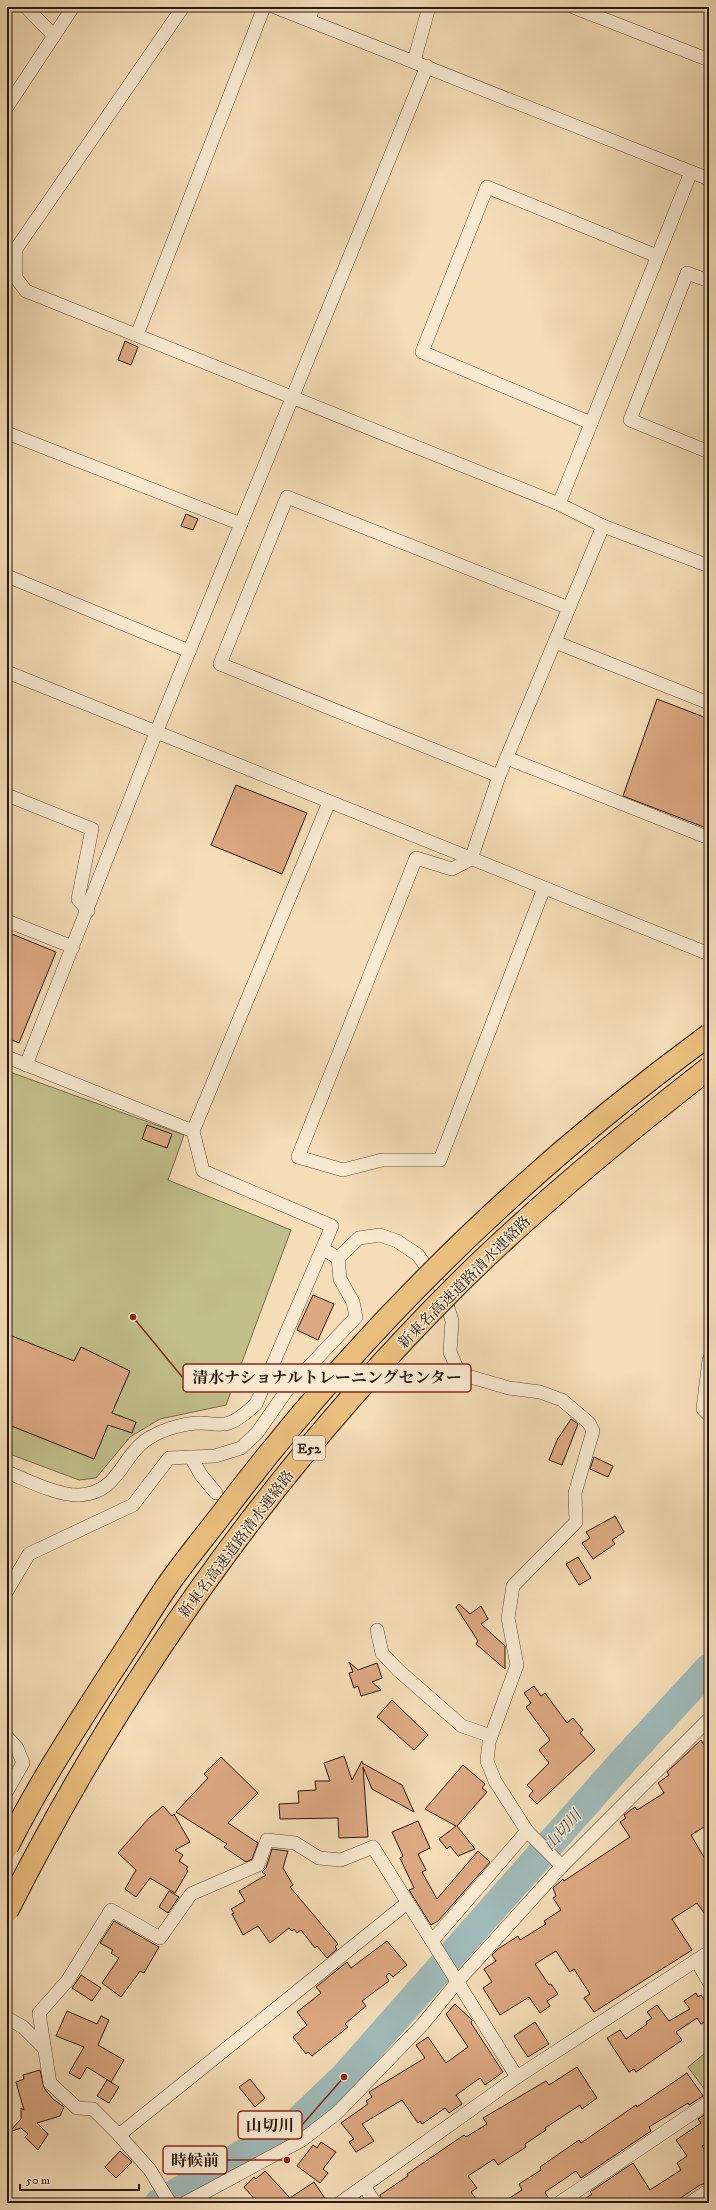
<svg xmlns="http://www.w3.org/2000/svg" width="716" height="2210" font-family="'IM FELL DW Pica','Noto Serif JP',serif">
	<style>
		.green { fill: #c1bf8a; stroke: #746c4e }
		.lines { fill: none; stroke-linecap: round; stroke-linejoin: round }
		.river { stroke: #9fbab8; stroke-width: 29 }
		.building { fill: #dda983; stroke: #281912 }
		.street-casing { stroke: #5b4a3b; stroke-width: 14 }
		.street { stroke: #f8e9d0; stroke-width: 13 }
		.highway-bridge-casing { stroke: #281912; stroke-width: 24; stroke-linecap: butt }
		.highway-bridge { stroke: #eabe7c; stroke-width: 22 }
		.labels { text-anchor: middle; stroke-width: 3; stroke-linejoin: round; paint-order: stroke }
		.shield { fill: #f8e9d0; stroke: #66574b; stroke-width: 1 }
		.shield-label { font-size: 14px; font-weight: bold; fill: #281912 }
		.street-label { font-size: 15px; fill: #281912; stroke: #f8e9d0 }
		.water-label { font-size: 16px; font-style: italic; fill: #52514c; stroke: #f8e9d0 }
		.leader { fill: none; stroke: #8f2418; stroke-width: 1.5 }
		.callout-dot { fill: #8f2418; stroke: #f8e9d0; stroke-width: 1.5 }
		.callout { fill: #f8e9d0; stroke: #8f2418; stroke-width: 1.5 }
		.callout-label { font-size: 16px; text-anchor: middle; font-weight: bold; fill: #281912 }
	</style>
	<rect width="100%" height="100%" fill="#f4ddb7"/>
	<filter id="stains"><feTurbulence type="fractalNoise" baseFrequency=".005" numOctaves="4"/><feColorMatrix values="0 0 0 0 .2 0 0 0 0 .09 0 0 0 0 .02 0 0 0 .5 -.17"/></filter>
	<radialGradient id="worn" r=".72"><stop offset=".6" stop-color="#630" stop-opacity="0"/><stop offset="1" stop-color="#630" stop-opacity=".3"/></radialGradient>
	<g class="green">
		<polygon points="7,1071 184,1135 168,1180 291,1230 226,1405 160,1419 130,1437 96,1478 79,1480 7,1453"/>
		<polygon points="709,2050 709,2093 708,2094 688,2067"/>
	</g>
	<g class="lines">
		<polyline class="river" points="159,2203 296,2123 344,2077 626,1758 709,1668"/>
	</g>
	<g class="building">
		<polygon points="125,341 138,347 131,365 118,360"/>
		<polygon points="186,514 198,519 193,530 181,526"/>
		<polygon points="657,699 709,719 709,829 623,796"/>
		<polygon points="236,785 307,813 282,874 211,845"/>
		<polygon points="7,932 56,952 19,1043 7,1038"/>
		<polygon points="147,1125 172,1134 167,1148 142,1139"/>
		<polygon points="313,1295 334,1304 318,1340 297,1330"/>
		<polygon points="7,1334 74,1361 81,1347 130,1371 112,1413 136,1422 132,1433 108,1425 94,1459 9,1425 12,1417 7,1415"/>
		<polygon points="571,1419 578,1424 562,1465 549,1460 557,1440"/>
		<polygon points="594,1457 613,1466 608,1477 590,1469"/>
		<polygon points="615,1516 624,1532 612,1540 615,1544 593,1559 582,1543 590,1538 586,1532"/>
		<polygon points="578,1557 591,1578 579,1585 566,1564"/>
		<polygon points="459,1604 470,1614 481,1606 488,1619 481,1624 505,1646 505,1669 476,1644 478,1641 456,1607"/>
		<polygon points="349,1662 358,1670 377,1663 382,1678 372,1682 381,1690 361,1696 358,1686 354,1688 349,1673 353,1672"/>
		<polygon points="534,1686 541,1696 545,1693 567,1723 573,1718 583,1730 580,1733 595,1750 537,1804 529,1796 533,1791 527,1785 549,1763 539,1750 550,1740 526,1707 531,1703 524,1693"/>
		<polygon points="392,1700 428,1735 414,1750 377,1717"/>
		<polygon points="701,1740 709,1753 709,1824 691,1835 709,1866 709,1920 697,1903 672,1919 692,1950 594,2012 584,1998 590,1994 574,1969 570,1972 556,1951 535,1964 549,1985 551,1984 558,1994 547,2001 550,2006 540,2013 529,1997 500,2015 483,1988 492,1982 484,1969 496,1961 492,1955 498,1949 518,1936 520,1940 546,1924 544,1921 561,1910 553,1898 556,1896 553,1888 563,1879 564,1881 630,1837 620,1822 626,1818 624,1815 635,1807 637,1810 664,1793 658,1783 669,1775 667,1772"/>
		<polygon points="344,1756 352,1780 362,1761 362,1763 402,1785 414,1812 372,1789 363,1767 368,1837 339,1838 338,1818 280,1819 279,1804 299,1803 298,1791 316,1790 315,1781 330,1781 324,1763"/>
		<polygon points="221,1757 258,1793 228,1823 258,1843 252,1859 246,1862 224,1847 227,1844 176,1812 208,1778 204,1774"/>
		<polygon points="463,1765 485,1784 482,1788 487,1792 457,1826 475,1849 458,1856 450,1846 447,1849 439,1839 456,1826 425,1809"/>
		<polygon points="163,1806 172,1816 174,1814 190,1842 175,1850 183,1855 179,1861 188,1867 186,1869 188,1871 175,1893 150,1878 136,1897 125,1889 136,1870 118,1853 149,1818"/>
		<polygon points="418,1821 430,1848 418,1854 426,1870 422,1872 437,1899 478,1851 490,1862 438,1921 431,1925 409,1890 414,1888 400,1858 403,1856 392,1832"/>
		<polygon points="272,1849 288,1851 283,1868 293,1885 290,1887 338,1944 335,1947 337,1949 327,1958 317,1946 315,1948 301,1930 297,1933 294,1929 292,1931 289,1928 270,1943 258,1926 243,1935 232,1914 234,1913 231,1909 245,1901 239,1891 266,1875 262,1872 266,1868"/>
		<polygon points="169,1891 179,1897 168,1913 159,1907"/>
		<polygon points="114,1921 159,1947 144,1973 140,1971 121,1997 102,1983 119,1958 111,1953 113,1950 100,1943"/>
		<polygon points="387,1941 407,1965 393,1977 389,1973 386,1976 389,1981 362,2001 366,2006 345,2024 348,2027 312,2056 308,2052 306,2054 293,2037 307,2025 297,2012 321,1993 316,1987 347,1962 351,1968"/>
		<polygon points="81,1975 101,1988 92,2001 72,1988"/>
		<polygon points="696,1993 698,1997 701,1995 709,2007 709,2019 701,2024 697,2018 676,2032 682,2040 636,2072 634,2069 629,2072 607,2038 620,2030 626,2039 647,2024 646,2022 652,2018 647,2012 657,2005 669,2021 690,2009 684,2001"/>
		<polygon points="455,2004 472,2020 471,2023 503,2072 485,2085 480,2078 456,2095 462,2104 449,2113 445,2108 422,2124 420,2121 418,2123 402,2100 362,2124 374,2141 356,2152 349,2142 354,2139 341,2123 368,2104 366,2101 372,2097 369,2092 425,2058 416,2045 428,2037 446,2063 468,2047 446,2014"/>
		<polygon points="67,2011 97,2024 101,2016 109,2020 98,2045 124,2060 111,2082 87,2067 80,2079 69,2073 84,2047 56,2036"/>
		<polygon points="535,2022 549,2044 528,2057 514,2036"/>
		<polygon points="577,2067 597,2098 582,2109 580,2105 545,2128 546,2130 525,2144 526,2147 498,2165 494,2159 468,2176 477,2188 471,2192 479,2203 383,2203 380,2195 408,2176 407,2174 464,2135 466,2137 487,2124 483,2118 546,2081 549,2085"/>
		<polygon points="40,2070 44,2088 53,2099 64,2107 60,2116 37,2123 48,2134 38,2150 25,2137 28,2134 21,2128 9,2132 21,2119 21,2108 24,2110 16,2082 24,2079 23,2075"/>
		<polygon points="687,2073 703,2096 689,2105 688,2103 649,2127 651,2131 581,2178 576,2171 545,2192 551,2203 502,2203 522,2190 519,2184 541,2170 540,2167 579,2140 581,2143 636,2105 637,2107"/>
		<polygon points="250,2079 265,2098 255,2107 239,2087"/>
		<polygon points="107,2080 119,2087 109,2103 97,2096"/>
		<polygon points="709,2112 709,2142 702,2146 709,2157 709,2182 700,2185 673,2203 630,2203 632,2202 630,2198 622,2203 579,2203 592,2194 590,2192 633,2163 650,2190 681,2170 677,2163 687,2156 676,2140 701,2123 698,2119"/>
		<polygon points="321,2142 336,2152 323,2169 328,2173 320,2183 297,2166 313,2145 317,2148"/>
		<polygon points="120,2151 132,2162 116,2178 105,2167"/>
		<polygon points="265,2171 290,2198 314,2182 328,2203 258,2203 244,2187 254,2177 256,2179"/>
	</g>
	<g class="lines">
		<g class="street-casing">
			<g id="street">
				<polyline points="26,7 54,36"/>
				<polyline points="183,7 16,249 16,278 26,291 559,504 603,526 709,566"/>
				<polyline points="275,7 709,179"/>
				<polyline points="573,7 709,60"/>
				<polyline points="309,20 313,7"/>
				<polyline points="414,61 429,7"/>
				<polyline points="7,107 73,7"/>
				<polyline points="709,281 687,273 630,420 709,452"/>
				<polyline points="137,335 264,7"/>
				<polyline points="591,423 422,352 487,187 657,256"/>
				<polyline points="7,433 241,524"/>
				<polyline points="559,504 691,172"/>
				<polyline points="7,576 189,651"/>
				<polyline points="555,642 709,703"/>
				<polyline points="7,672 709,954"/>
				<polyline points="507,758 709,838"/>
				<polyline points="499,776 220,664 287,497 569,608"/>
				<polyline points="7,795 92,829 78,899 88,911"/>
				<polyline points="544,888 440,1160 382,1160 343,1170 298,1157 416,858 452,869 471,859 499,776 603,526"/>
				<polyline points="7,921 73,947"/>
				<polyline points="7,1057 193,1131"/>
				<polyline points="26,1065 156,733 427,66"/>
				<polyline points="323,1249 338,1258 359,1238 380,1235 397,1241 418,1255 443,1291 452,1321 450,1352 456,1366 464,1375 509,1388 540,1392 562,1400 589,1423 593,1431 575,1493 576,1522 513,1586 508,1618 517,1665 489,1742 487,1761 495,1781 527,1831 562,1866"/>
				<polyline points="709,1360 703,1409 709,1415"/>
				<polyline points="192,1459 201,1475 216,1493"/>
				<path d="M7 1472C27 1480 58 1496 79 1495 120 1493 121 1455 149 1438 164 1429 184 1423 201 1423 209 1423 221 1426 229 1423 239 1420 248 1411 256 1404L332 1226 203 1171 193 1131 329 802"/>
				<polyline points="7,1591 29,1554 133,1505 169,1458 215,1456 241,1448 257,1433 287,1390 356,1317 353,1302 340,1279 338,1258"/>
				<polyline points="377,1630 382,1653 398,1670 462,1726 491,1736"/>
				<polyline points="7,1737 17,1748 23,1763 7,1791"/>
				<polyline points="432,1941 527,1831"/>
				<polyline points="696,1960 709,1982"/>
				<polyline points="7,2018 23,2027 44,2048"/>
				<polyline points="119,2135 407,1903"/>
				<polyline points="364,2186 375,2203"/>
				<polyline points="170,2203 150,2170 119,2135 93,2109 77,2108 50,2083 39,2013 68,1980 111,1910 160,1938 191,1894 258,1865 267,1840 295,1843 319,1858 341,1860 373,1847 517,2077"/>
				<polyline points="185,2203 302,2140 337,2113 423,2024 458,1981 562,1866 709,1719"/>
				<polyline points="340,2203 517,2077 709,1952"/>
				<polyline points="559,2203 709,2102"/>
				<polyline points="690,2203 709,2190"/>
			</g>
		</g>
		<use href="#street" class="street"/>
		<g class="highway-bridge-casing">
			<g id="highway-bridge">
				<path d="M7 1847C37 1787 74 1730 110 1674 128 1647 145 1619 163 1592 181 1565 202 1540 222 1514 359 1332 525 1170 709 1035"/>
				<path d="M7 1911C124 1679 276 1465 460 1282 538 1205 623 1135 709 1068"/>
			</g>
		</g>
		<use href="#highway-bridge" class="highway-bridge"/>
	</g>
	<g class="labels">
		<rect class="shield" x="293" y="1436" width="32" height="24" rx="3"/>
		<g class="shield-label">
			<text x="309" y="1453">E52</text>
		</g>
		<g class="street-label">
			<text transform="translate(464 1282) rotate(-45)" y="5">新東名高速道路清水連絡路</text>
			<text transform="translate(236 1544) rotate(-53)" y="5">新東名高速道路清水連絡路</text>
		</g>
		<g class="water-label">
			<text transform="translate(562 1830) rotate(-49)" y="6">山切川</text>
		</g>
	</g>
	<path class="leader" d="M133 1317L183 1378M344 2077L302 2125M287 2160L227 2160"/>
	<g class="callout-dot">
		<circle cx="133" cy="1317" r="4"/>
		<circle cx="344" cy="2077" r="4"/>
		<circle cx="287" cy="2160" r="4"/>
	</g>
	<g class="callout">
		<rect x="183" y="1364" width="288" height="28" rx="4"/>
		<rect x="238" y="2111" width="64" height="28" rx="4"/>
		<rect x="163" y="2146" width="64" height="28" rx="4"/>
	</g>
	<g class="callout-label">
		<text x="327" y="1383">清水ナショナルトレーニングセンター</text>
		<text x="270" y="2131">山切川</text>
		<text x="195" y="2166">時候前</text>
	</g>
	<rect width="716" height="2210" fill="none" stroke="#f4ddb7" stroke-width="24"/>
	<rect x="8" y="8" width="700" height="2194" fill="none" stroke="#281912" stroke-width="2"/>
	<rect x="12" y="12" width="692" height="2186" fill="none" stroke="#281912"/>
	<path d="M20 2184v6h119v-6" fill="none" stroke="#281912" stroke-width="2"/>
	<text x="26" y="2184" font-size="12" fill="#281912" stroke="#f8e9d0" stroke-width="3" paint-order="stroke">50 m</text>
	<rect width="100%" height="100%" filter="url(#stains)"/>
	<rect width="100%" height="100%" fill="url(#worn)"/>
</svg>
